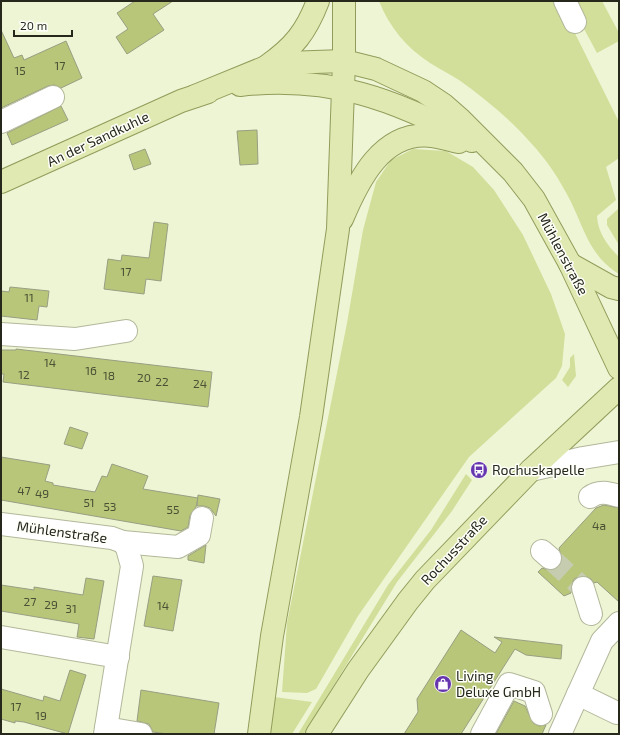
<svg xmlns="http://www.w3.org/2000/svg" width="620" height="735" font-family="'Exo 2',sans-serif">
	<style>
		.green { fill: #d1df9a }
		.building { fill: #b8c67a; stroke: #989e81 }
		.lines { fill: none; stroke-linecap: round; stroke-linejoin: round }
		.minor-tunnel { stroke: #c6ccb0; stroke-width: 22; stroke-dasharray: 22 11; stroke-linecap: butt }
		.minor-casing { stroke: #b2b89a; stroke-width: 24 }
		.major-casing { stroke: #919c5b; stroke-width: 24 }
		.minor { stroke: #fff; stroke-width: 22 }
		.major { stroke: #dfe9b1; stroke-width: 22 }
		.labels { text-anchor: middle; stroke-width: 3; stroke-linejoin: round; paint-order: stroke }
		.number-label { font-size: 12px; fill: #4a5034 }
		.street-label { font-size: 14px; fill: #26281c; stroke: #fdfff9 }
		.poi-label { font-size: 14px; fill: #26281c; stroke: #fdfff9; text-anchor: start }
	</style>
	<rect width="100%" height="100%" fill="#eef5d5"/>
	<g class="green">
		<path d="M379 1H559L619 122V158L606 167 616 200 597 216C598 233 607 245 619 257V274C590 256 585 231 571 202 560 180 547 160 530 142 510 119 484 98 459 80 450 74 439 69 430 63 407 48 389 27 379 1Z"/>
		<polygon points="569,1 602,1 619,33 619,41 597,53"/>
		<polygon points="413,149 446,151 473,167 494,190 523,235 551,294 565,334 562,366 556,378 469,457 358,616 316,689 307,693 282,692 287,623 347,323 363,230 376,182 391,160"/>
		<polygon points="619,208 619,245 607,225 607,219"/>
		<polygon points="574,354 576,376 568,387 562,380 570,367 570,358"/>
		<polygon points="466,474 472,480 452,511 397,582 304,734 298,734 388,585 431,530"/>
		<polygon points="267,696 312,702 292,734 264,734"/>
	</g>
	<g class="building">
		<polygon points="135,1 173,1 153,14 164,30 127,54 116,37 128,29 117,13"/>
		<polygon points="1,30 14,58 22,55 24,60 66,41 82,78 61,88 54,85 48,86 1,108"/>
		<polygon points="61,106 68,120 12,145 7,133"/>
		<polygon points="257,130 258,164 240,165 237,131"/>
		<polygon points="145,149 151,164 134,170 129,155"/>
		<polygon points="154,222 168,224 161,281 146,279 144,294 104,289 108,259 121,261 122,255 149,258"/>
		<polygon points="10,287 49,291 47,307 39,306 37,320 1,316 1,291 9,292"/>
		<polygon points="16,349 212,372 208,407 3,382 4,374 1,374 1,350 16,350"/>
		<polygon points="70,427 88,433 82,449 64,444"/>
		<polygon points="1,457 50,465 45,481 53,483 53,485 95,492 102,476 107,477 112,464 148,476 143,489 198,498 196,507 190,515 188,527 181,531 1,500"/>
		<polygon points="198,495 220,499 216,516 210,508 204,506 197,506"/>
		<polygon points="604,505 619,508 619,602 597,582 594,583 591,579 585,576 580,576 574,579 571,586 571,593 564,596 538,572 542,568 548,570 554,570 559,566 562,560 559,548 596,508"/>
		<polygon points="206,545 204,563 188,560 188,556"/>
		<polygon points="153,576 182,580 173,631 144,626"/>
		<polygon points="86,578 104,581 94,639 77,637 79,624 1,611 1,585 34,590 34,587 83,595"/>
		<polygon points="461,630 495,653 502,642 494,637 562,645 561,659 526,655 515,649 461,734 404,734 418,712 417,699"/>
		<polygon points="70,670 86,675 68,734 24,722 15,721 15,723 1,719 1,689 43,701 44,696 60,701"/>
		<polygon points="141,690 219,703 214,734 168,734 153,732 149,724 137,721"/>
		<polygon points="514,701 525,706 533,723 539,726 546,725 542,734 496,734"/>
	</g>
	<g class="lines">
		<polyline class="minor-tunnel" points="550,558 583,588"/>
		<g class="minor-casing">
			<g id="minor">
				<polyline points="565,1 575,22"/>
				<polyline points="1,122 53,97"/>
				<polyline points="1,334 75,339 126,331"/>
				<polyline points="531,470 583,458 619,452"/>
				<path d="M590 497C599 490 609 493 619 496"/>
				<polyline points="1,524 112,538 123,542 178,547 199,535 202,518"/>
				<polyline points="542,551 550,558"/>
				<polyline points="583,588 591,614"/>
				<polyline points="1,637 118,657"/>
				<polyline points="578,694 617,713"/>
				<polyline points="106,728 141,734"/>
				<polyline points="105,734 132,566 127,548 123,542"/>
				<polyline points="482,734 509,684 534,692 541,714"/>
				<polyline points="560,734 602,641 619,623"/>
			</g>
		</g>
		<g class="major-casing">
			<g id="major">
				<path d="M267 66C294 47 306 32 318 1"/>
				<path d="M240 85C329 75 395 99 472 141"/>
				<polyline points="195,96 266,67 285,63 344,61 376,69 423,91 444,105 460,119 513,172 534,199 570,264 619,368"/>
				<polyline points="1,182 181,101 208,92"/>
				<path d="M342 219C358 181 382 130 432 136 441 137 450 140 459 142"/>
				<polyline points="570,264 611,287 619,289"/>
				<polyline points="259,734 272,636 311,417 338,229 344,61 344,1"/>
				<polyline points="317,734 358,670 408,601 425,580 531,470 619,388"/>
			</g>
		</g>
		<use href="#minor" class="minor"/>
		<use href="#major" class="major"/>
	</g>
	<defs>
		<g id="bus-disc" transform="scale(0.9)"><circle r="9.5" fill="#6636ae" stroke="#fdfff9"/><path d="M-5-6H5V4H4V6H2V4H-2V6H-4V4H-5ZM-3.5-4V0h7V-4ZM-3.5 1.2v1.5H-2V1.2ZM2 1.2v1.5H3.5V1.2Z" fill="#fff"/></g>
		<g id="shop-disc" transform="scale(0.9)"><circle r="9.5" fill="#6636ae" stroke="#fdfff9"/><path d="M-5-2.5h2.3a2.7 3.5 0 0 1 5.4 0H5L5.5 6h-11ZM-1.5-2.5h3a1.5 2.3 0 0 0-3 0Z" fill="#fff"/></g>
	</defs>
	<g fill-rule="evenodd">
		<use href="#bus-disc" x="479" y="470"/>
		<use href="#shop-disc" x="443" y="684"/>
	</g>
	<g class="labels">
		<g class="number-label">
			<text x="60" y="70">17</text>
			<text x="20" y="75">15</text>
			<text x="126" y="276">17</text>
			<text x="29" y="302">11</text>
			<text x="50" y="367">14</text>
			<text x="91" y="375">16</text>
			<text x="24" y="379">12</text>
			<text x="109" y="380">18</text>
			<text x="144" y="382">20</text>
			<text x="162" y="386">22</text>
			<text x="200" y="388">24</text>
			<text x="24" y="495">47</text>
			<text x="42" y="498">49</text>
			<text x="89" y="507">51</text>
			<text x="110" y="511">53</text>
			<text x="173" y="514">55</text>
			<text x="599" y="530">4a</text>
			<text x="30" y="606">27</text>
			<text x="51" y="609">29</text>
			<text x="163" y="610">14</text>
			<text x="71" y="613">31</text>
			<text x="16" y="711">17</text>
			<text x="41" y="720">19</text>
		</g>
		<g class="street-label">
			<text transform="translate(98 139) rotate(-25)" y="5">An der Sandkuhle</text>
			<text transform="translate(563 254) rotate(62)" y="5">Mühlenstraße</text>
			<text transform="translate(62 532) rotate(8)" y="5">Mühlenstraße</text>
			<text transform="translate(454 550) rotate(-47)" y="5">Rochusstraße</text>
		</g>
		<g class="poi-label">
			<text x="492" y="475">Rochuskapelle</text>
			<text x="456" y="681">Living<tspan x="456" dy="16">Deluxe GmbH</tspan></text>
		</g>
	</g>
	<rect width="620" height="735" fill="none" stroke="#26281c" stroke-width="4"/>
	<path d="M14 30v6h58v-6" fill="none" stroke="#26281c" stroke-width="2"/>
	<text x="20" y="30" font-size="12" fill="#26281c" stroke="#fdfff9" stroke-width="3" paint-order="stroke">20 m</text>
</svg>
